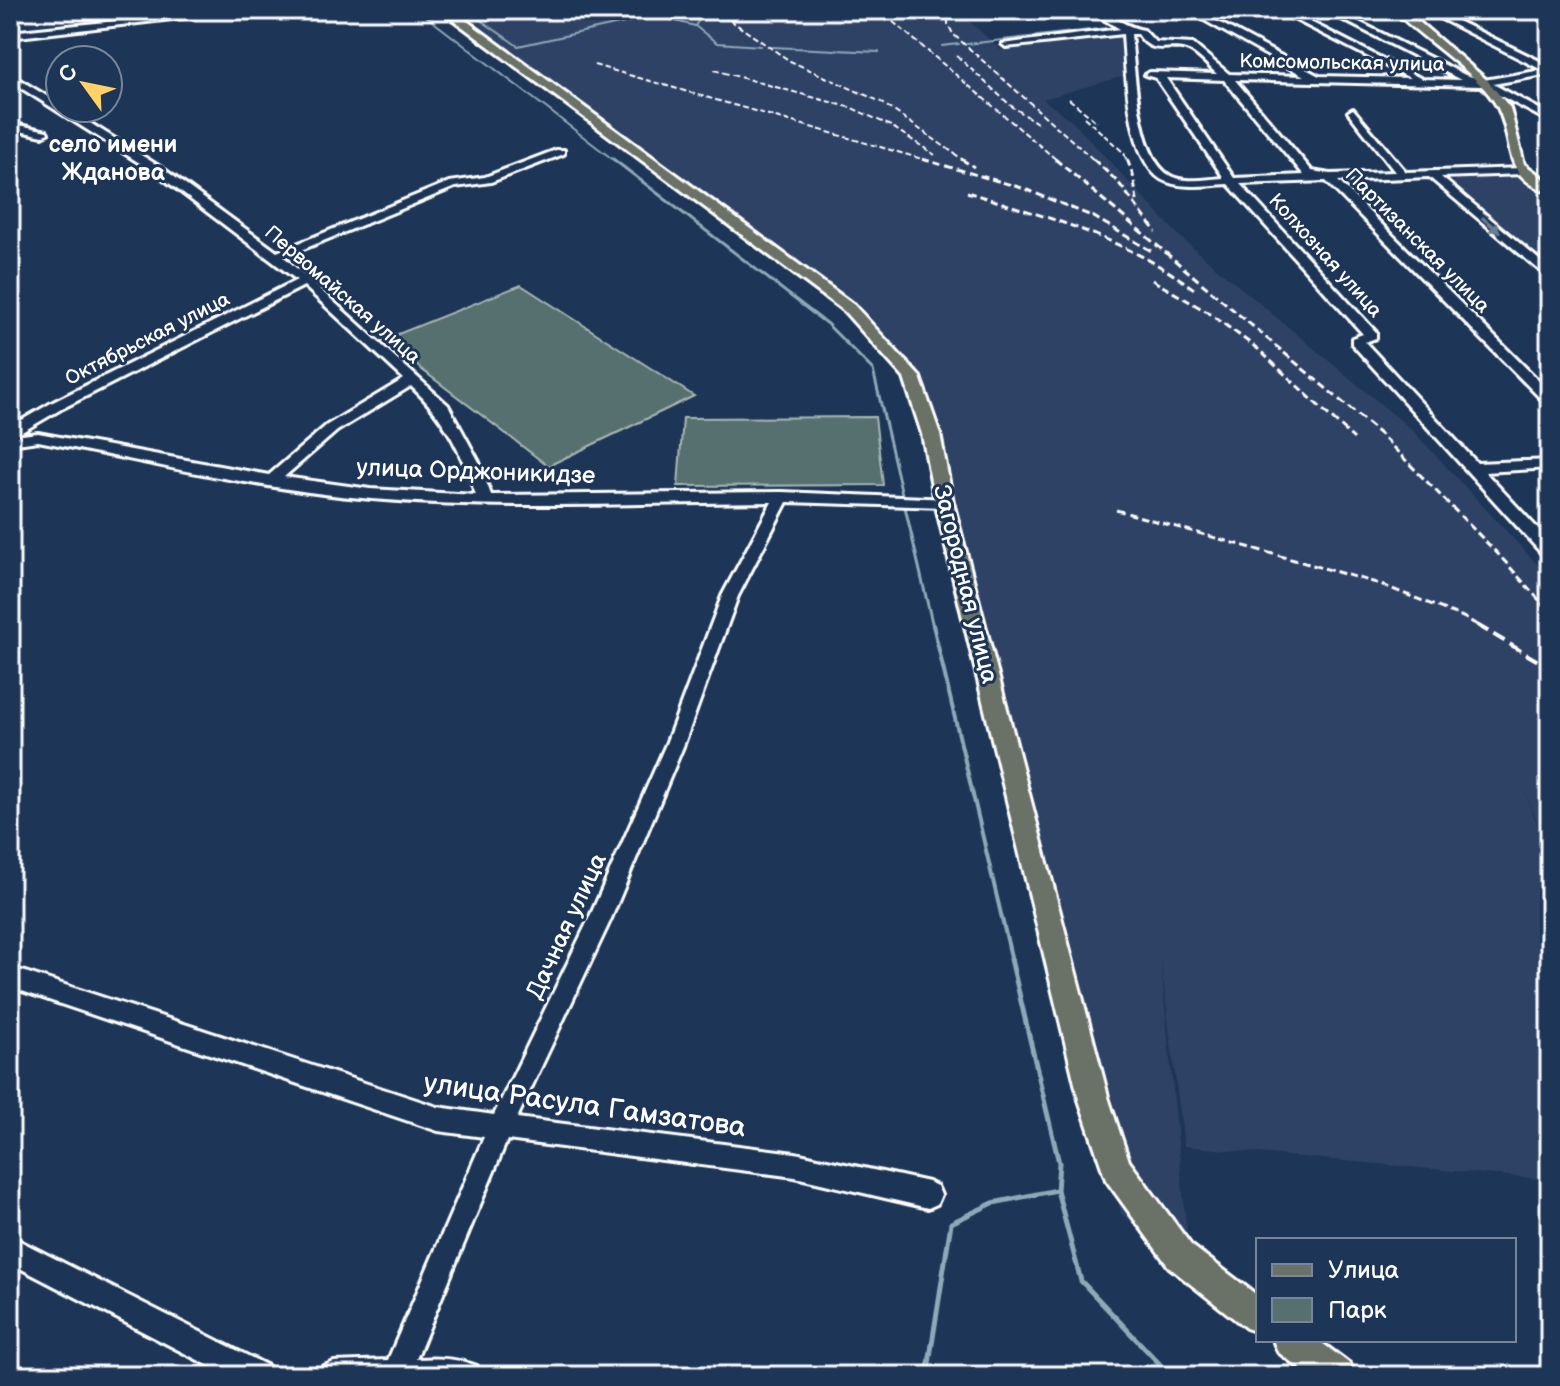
<svg xmlns="http://www.w3.org/2000/svg" width="1560" height="1386" font-family="'Balsamiq Sans',sans-serif">
	<style>
		.built { fill: #2f4266 }
		.green { fill: #55706e; stroke: #aab8b6; stroke-width: 2 }
		.lines { fill: none; stroke-linecap: round; stroke-linejoin: round }
		.stream-far3 { stroke: #8fa9b8; stroke-width: 2 }
		.stream-far2 { stroke: #8fa9b8; stroke-width: 3 }
		.stream-far1 { stroke: #8fa9b8; stroke-width: 4 }
		.stream { stroke: #8fa9b8; stroke-width: 5 }
		.minor-casing { stroke: #fff; stroke-width: 6 }
		.major-casing { stroke: #fff; stroke-width: 6 }
		.minor { fill: #1d3557; fill-rule: evenodd }
		.major { fill: #6a7166; fill-rule: evenodd }
		.rail-far2 { stroke: #fff; stroke-width: 2; stroke-dasharray: 6 3; stroke-linecap: butt }
		.rail-far1 { stroke: #fff; stroke-width: 3; stroke-dasharray: 8 4; stroke-linecap: butt }
		.rail { stroke: #fff; stroke-width: 4; stroke-dasharray: 13 6; stroke-linecap: butt }
		.oneway { fill: #6c7c92 }
		.labels { text-anchor: middle; stroke-width: 6; stroke-linejoin: round; paint-order: stroke }
		.far-street-label { font-size: 20px; fill: #fff; stroke: #1d3557 }
		.far-quarter-label { font-size: 24px; font-weight: bold; fill: #fff; stroke: #1d3557 }
		.street-label { font-size: 24px; fill: #fff; stroke: #1d3557 }
		.near-street-label { font-size: 28px; fill: #fff; stroke: #1d3557 }
	</style>
	<rect width="100%" height="100%" fill="#1d3557"/>
	<filter id="ink" filterUnits="userSpaceOnUse"><feTurbulence type="fractalNoise" baseFrequency=".0125" numOctaves="2"/><feDisplacementMap in="SourceGraphic" scale="16" xChannelSelector="R" yChannelSelector="G"/><feConvolveMatrix kernelMatrix="1 2 1 2 8 2 1 2 1" color-interpolation-filters="sRGB"/></filter>
	<g filter="url(#ink)">
		<g class="built">
			<polygon points="444,10 957,10 1001,50 1123,36 1131,74 1043,99 1073,122 1181,238 1412,430 1550,578 1550,851 1523,788 1550,856 1550,1180 1184,1146 1160,955 1190,1267 1121,1214 925,379 863,309 751,233"/>
			<polygon points="1526,176 1550,192 1550,262 1543,263 1453,182 1457,179"/>
		</g>
		<g class="green">
			<polygon points="521,285 694,396 548,466 383,340"/>
			<polygon points="875,417 883,485 678,486 683,418"/>
		</g>
		<g class="lines">
			<g class="stream-far3">
				<polyline points="418,10 615,161"/>
				<polyline points="466,10 518,46 656,16 695,26 717,43 761,46"/>
				<polyline points="692,10 699,20 695,26"/>
				<polyline points="1103,10 1131,26 1127,27"/>
				<polyline points="1473,28 1550,65"/>
				<polyline points="1136,34 1154,47 1176,50"/>
				<polyline points="967,44 1116,27"/>
				<polyline points="942,46 959,44"/>
				<polyline points="772,47 879,52"/>
			</g>
			<polyline class="stream-far2" points="613,159 827,324 873,370 933,627"/>
			<polyline class="stream-far1" points="933,625 1012,961"/>
			<g class="stream">
				<polyline points="1011,959 1059,1163 1057,1190 1081,1281 1171,1376"/>
				<polyline points="927,1376 951,1223 993,1203 1057,1190"/>
			</g>
			<g class="minor-casing">
				<g id="minor">
					<polygon points="221,10 249,10 10,38 10,32"/>
					<path d="M1088 10C1109 10 1122 27 1144 30L1155 42 1193 44 1229 74 1304 76 1186 10H1196L1319 76 1410 78 1276 10H1287L1422 79 1461 80 1324 10H1335L1465 75 1484 80 1542 70 1424 10H1435L1550 66V74L1493 84 1550 115V122L1482 86 1235 80 1312 171 1330 174 1395 172 1348 112 1353 109 1406 172 1523 168 1528 171 1523 174 1441 177 1550 269V279L1429 177 1338 181 1550 392V404L1545 403 1326 181 1240 184 1376 332V338L1365 342 1477 463 1550 460V468L1485 472 1550 542V557L1544 556 1352 344V338L1363 334 1228 184C1208 185 1186 189 1167 182 1127 168 1126 70 1123 34L1006 47 1002 44 1120 29ZM1131 34H1138C1153 57 1166 43 1186 49 1197 52 1209 67 1217 74L1150 72 1145 75 1156 78 1224 178C1207 179 1183 184 1169 175 1137 155 1135 69 1131 34ZM1166 78 1224 80 1304 175 1234 178Z"/>
					<polygon points="1512,10 1550,10 1550,13 1516,13"/>
					<path d="M10 74 60 104V108H66L165 170 277 252 449 182 485 177 556 150H564V154L491 182 455 187 284 257 448 405 479 462 491 495 782 492 949 499V505L944 507 787 502 738 596 684 744 610 921 517 1118 795 1153 928 1182 937 1186 941 1195 937 1204 928 1208 795 1177 507 1140 416 1359C438 1358 456 1358 477 1366L481 1376H320L324 1366 334 1362 388 1360 484 1137 438 1131 10 987V967L438 1107 494 1115 588 921 666 744 722 596 772 502C639 503 505 510 372 499 260 490 148 462 38 441L10 445V427L53 402 297 280 157 174 10 81ZM304 286 404 379 327 425 269 475 38 433 15 436 63 408ZM411 386C446 419 460 450 476 495L370 489 284 477 337 431Z"/>
					<polygon points="10,123 47,131 48,133 43,136 10,129"/>
					<polygon points="10,1236 268,1366 272,1376 229,1376 10,1263"/>
				</g>
			</g>
			<g class="major-casing">
				<g id="major">
					<polygon points="440,10 452,10 854,305 920,377 940,434 953,502 1109,1100 1129,1161 1191,1245 1258,1296 1258,1332 1246,1328 1169,1267 1106,1180 1079,1100 935,502 922,434 904,378 844,311"/>
					<path d="M1394 10H1405L1488 81 1510 108 1524 164 1550 183V193C1500 176 1516 145 1498 108 1481 74 1421 39 1394 10Z"/>
					<polygon points="1273,1340 1318,1340 1350,1364 1355,1376 1310,1376 1278,1352"/>
				</g>
			</g>
			<use href="#minor" class="minor"/>
			<use href="#major" class="major"/>
			<g class="rail-far2">
				<polyline points="715,10 790,61 881,102 965,161"/>
				<polyline points="879,10 1058,161"/>
				<polyline points="948,10 948,24 953,34 1095,161"/>
				<polyline points="957,56 1010,105 1040,125"/>
				<polyline points="594,65 929,161"/>
				<polyline points="714,70 852,108 891,126 935,155"/>
				<polyline points="1069,99 1097,122"/>
				<polyline points="1084,117 1124,153 1127,161"/>
			</g>
			<g class="rail-far1">
				<polyline points="922,159 1022,188 1094,217 1153,252"/>
				<polyline points="961,159 974,167"/>
				<polyline points="1055,159 1380,434 1499,555 1550,612"/>
				<polyline points="1093,159 1118,182 1156,232"/>
				<polyline points="1127,159 1133,175 1137,201"/>
				<path d="M967 192C1046 217 1126 238 1194 289"/>
				<polyline points="1152,280 1209,313 1258,349 1354,439"/>
				<polyline points="1116,510 1380,584 1463,617 1481,627"/>
			</g>
			<polyline class="rail" points="1477,625 1550,668"/>
		</g>
		<defs><path id="oneway-solid" d="M-6-.8H1V-3.2L6.5 0L1 3.2V.8H-6Z" transform="scale(2)"/></defs>
		<use class="oneway" href="#oneway-solid" transform="translate(1491 225) rotate(40)"/>
	</g>
	<g class="labels">
		<g class="far-street-label">
			<text transform="translate(1342 62) rotate(1)" y="7">Комсомольская улица</text>
			<text transform="translate(1418 240) rotate(45)" y="7">Партизанская улица</text>
			<text transform="translate(1326 255) rotate(48)" y="7">Колхозная улица</text>
			<text transform="translate(343 294) rotate(41)" y="7">Первомайская улица</text>
			<text transform="translate(147 338) rotate(-27)" y="7">Октябрьская улица</text>
		</g>
		<g class="far-quarter-label">
			<text x="113" y="152">село имени<tspan x="113" dy="28">Жданова</tspan></text>
		</g>
		<g class="street-label">
			<text transform="translate(476 471) rotate(2)" y="8">улица Орджоникидзе</text>
			<text transform="translate(966 584) rotate(76)" y="8">Загородная улица</text>
			<text transform="translate(566 926) rotate(-65)" y="8">Дачная улица</text>
		</g>
		<g class="near-street-label">
			<text transform="translate(585 1104) rotate(8)" y="10">улица Расула Гамзатова</text>
		</g>
	</g>
	<rect width="1560" height="1386" fill="none" stroke="#1d3557" stroke-width="40"/>
	<rect x="20" y="20" width="1520" height="1346" fill="none" stroke="#fff" stroke-width="3" filter="url(#ink)"/>
	<rect x="1256" y="1238" width="260" height="104" fill="#1d3557" stroke="#77869a" stroke-width="2"/>
	<rect x="1272" y="1264" width="40" height="12" fill="#6a7166" stroke="#77869a" stroke-width="2"/>
	<text x="1328" y="1278" font-size="24" fill="#ffffff">Улица</text>
	<rect x="1272" y="1298" width="40" height="24" fill="#55706e" stroke="#77869a" stroke-width="2"/>
	<text x="1328" y="1318" font-size="24" fill="#ffffff">Парк</text>
	<g transform="translate(84 84) rotate(303)"><circle r="38" fill="#1d3557" stroke="#77869a" stroke-width="2"/>
	<path d="M0-6L14 30L0 20L-14 30Z" fill="#ffd166"/>
	<text y="-12" font-size="22" font-weight="bold" text-anchor="middle" fill="#ffffff">С</text>
	</g>
</svg>
